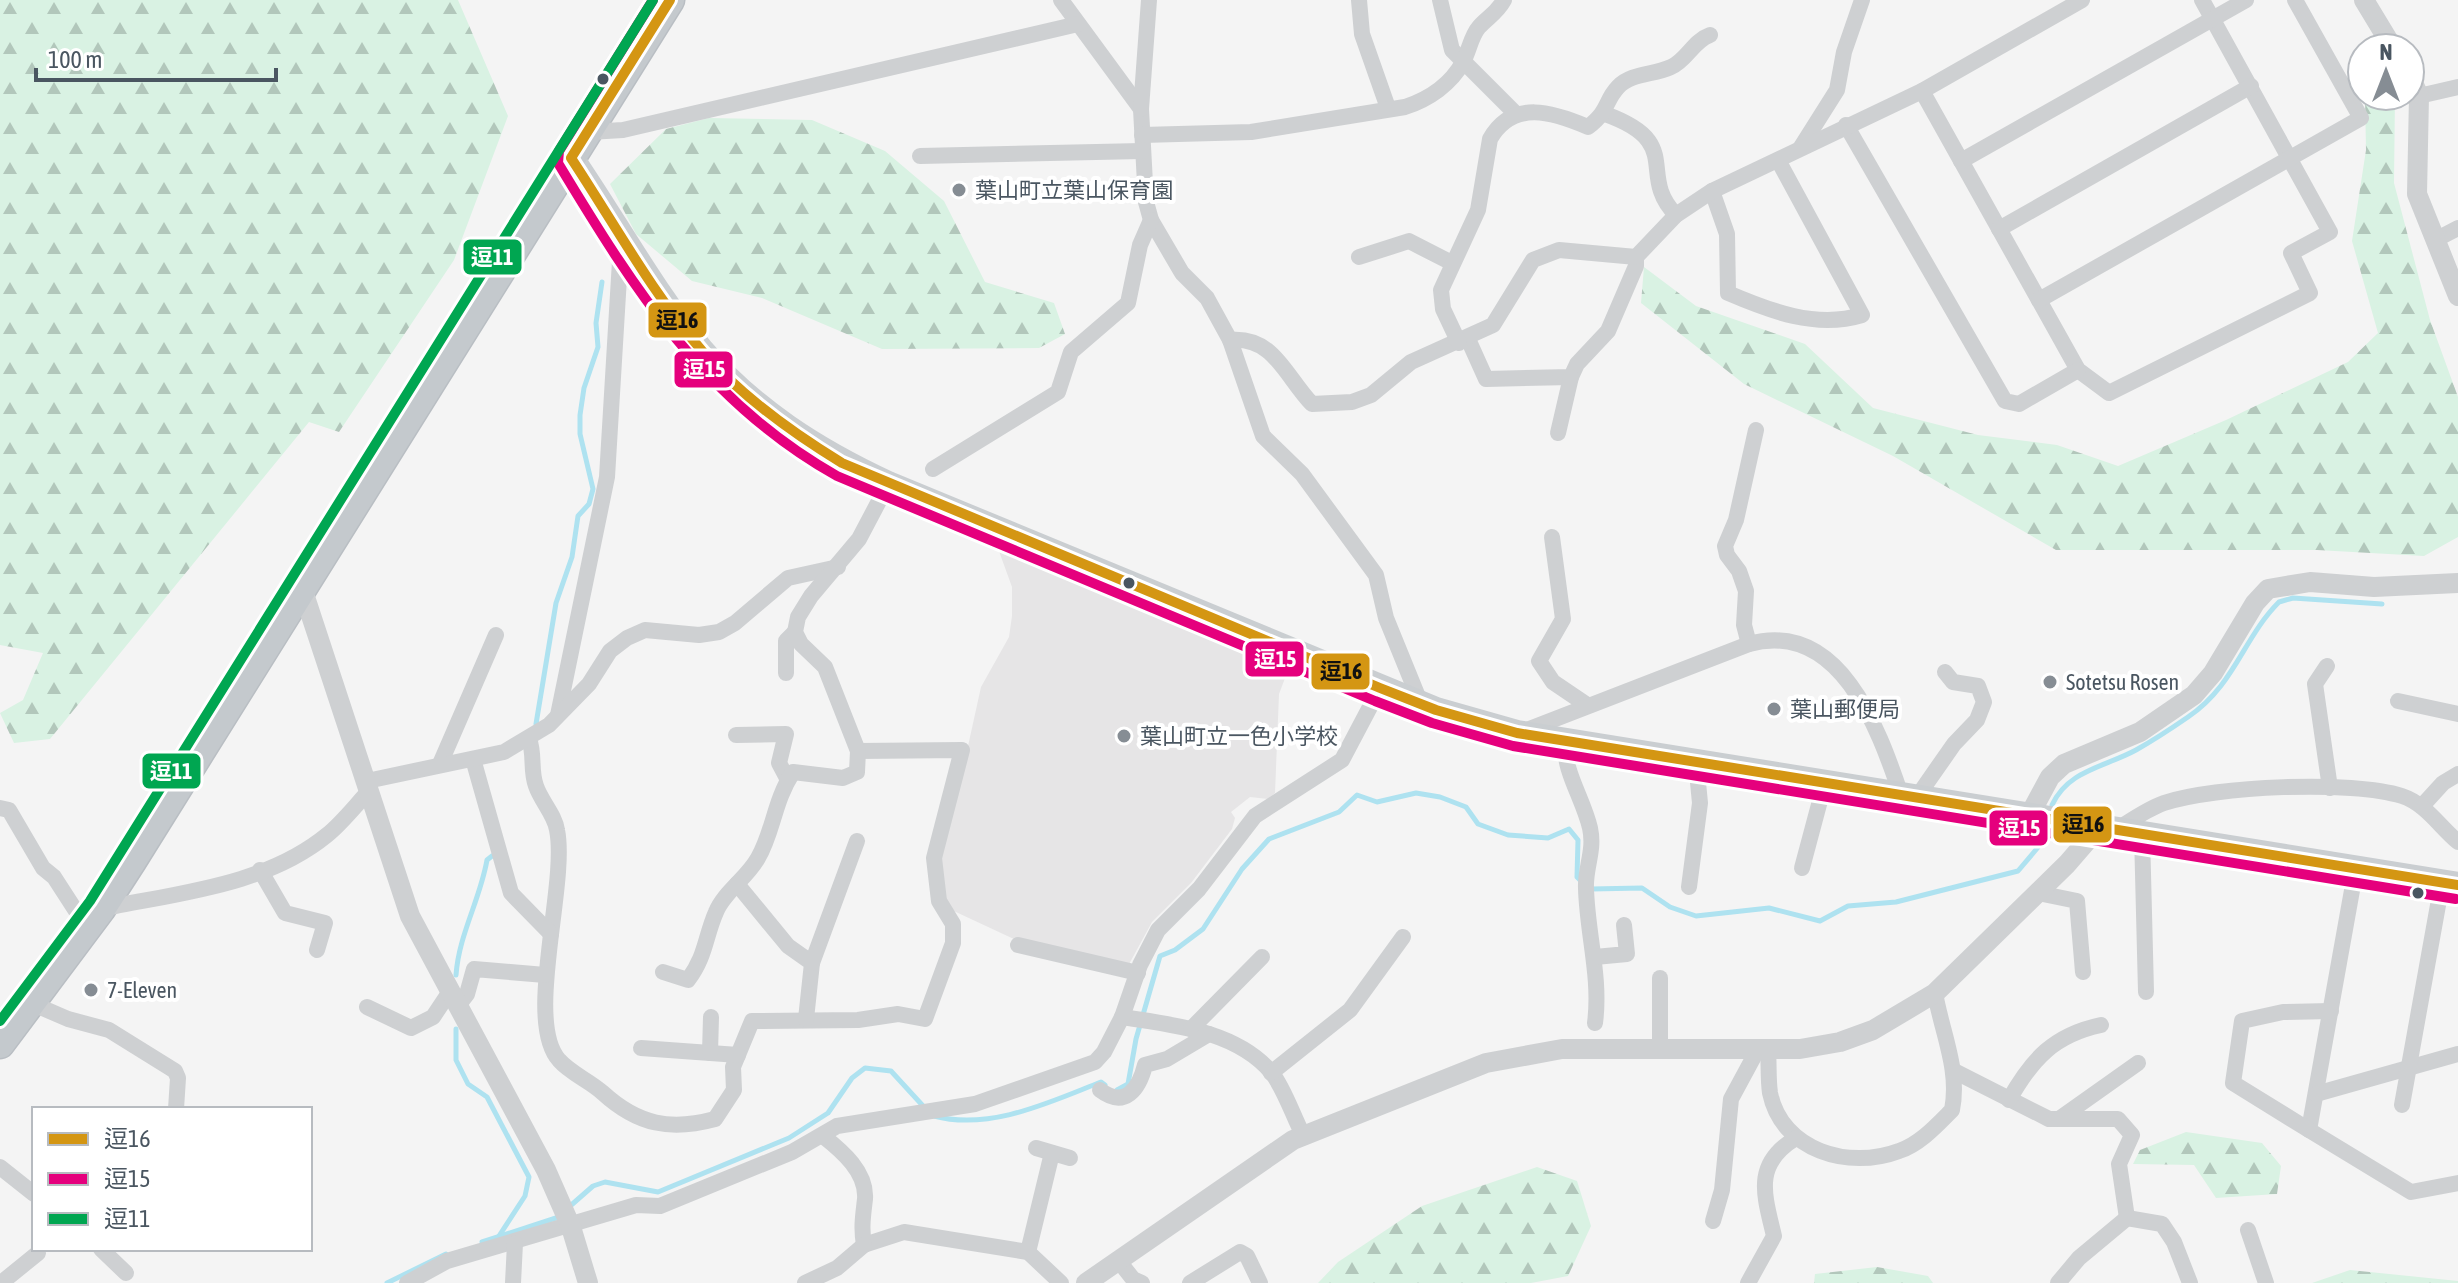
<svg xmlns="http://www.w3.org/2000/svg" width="2458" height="1283" font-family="'Asap Condensed','Noto Sans JP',sans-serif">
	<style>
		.education { fill: #e6e5e6 }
		.forest { fill: url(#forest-firs) }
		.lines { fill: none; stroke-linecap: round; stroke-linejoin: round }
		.stream { stroke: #aee2f0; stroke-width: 5 }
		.trunk-casing { stroke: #b9bec3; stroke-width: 31 }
		.minor { stroke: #ced0d2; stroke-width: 16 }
		.tertiary { stroke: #ced0d2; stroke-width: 20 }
		.primary { stroke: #caced1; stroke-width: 26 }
		.trunk { stroke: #c4c9cd; stroke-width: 28 }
		.bus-1-casing { stroke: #fff; stroke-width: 16 }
		.bus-2-casing { stroke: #fff; stroke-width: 16 }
		.bus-3-casing { stroke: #fff; stroke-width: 16 }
		.bus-1 { stroke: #d49613; stroke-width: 10 }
		.bus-2 { stroke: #e5007d; stroke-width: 10 }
		.bus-3 { stroke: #00a651; stroke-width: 10 }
		.bus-dot { fill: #4a5661; stroke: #fff; stroke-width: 3 }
		.poi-dot { fill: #868d94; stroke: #fff; stroke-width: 3 }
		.labels { text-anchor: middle; stroke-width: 8; stroke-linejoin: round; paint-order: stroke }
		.poi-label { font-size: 22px; fill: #4a5661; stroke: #fff; text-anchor: start }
		.line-badge { stroke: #fff; stroke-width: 3 }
		.badge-label { font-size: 22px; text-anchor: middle; font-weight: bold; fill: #fff }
		.pale-badge-label { font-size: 22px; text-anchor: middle; font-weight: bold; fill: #111 }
	</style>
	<defs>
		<pattern id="forest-firs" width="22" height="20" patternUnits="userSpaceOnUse" patternTransform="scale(2)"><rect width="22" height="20" fill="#d9f2e3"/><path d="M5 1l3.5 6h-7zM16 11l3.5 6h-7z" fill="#b2c7bb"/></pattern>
	</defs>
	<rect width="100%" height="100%" fill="#f4f4f4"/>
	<polygon class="education" points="996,543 1290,665 1279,694 1275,793 1268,799 1250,797 1231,812 1235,818 1232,829 1191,883 1152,922 1128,966 1016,940 943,906 939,856 961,778 981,687 1009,637 1012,616 1012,587"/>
	<g class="forest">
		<polygon points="0,0 458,0 508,116 454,260 339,432 309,422 50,739 14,743 0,713 23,700 43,653 0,645"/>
		<polygon points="2365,96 2395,96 2394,183 2430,320 2458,397 2458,537 2424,556 2317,550 2056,550 1893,456 1744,384 1641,303 1644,267 1696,306 1805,344 1873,408 1978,435 2057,445 2118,466 2226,420 2348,362 2378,333 2352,241 2366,150"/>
		<polygon points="709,118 812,120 885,151 944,201 985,282 1054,303 1065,334 1039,348 882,349 762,298 692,281 636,234 610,184 666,129"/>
		<polygon points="2186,1132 2262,1143 2281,1166 2277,1194 2216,1198 2194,1165 2133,1164 2140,1150"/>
		<polygon points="1537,1167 1577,1181 1591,1226 1568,1276 1531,1283 1318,1283 1338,1262 1422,1206"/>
		<polygon points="1877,1267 1928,1276 1933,1283 1814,1283 1815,1274"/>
		<polygon points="2350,1270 2458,1281 2458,1283 2312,1283"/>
	</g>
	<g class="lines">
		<g class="stream">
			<polyline points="536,724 556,603 572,557 578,516 589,504 593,489 580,434 580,415 584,388 598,347 596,323 602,282"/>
			<path d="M2052 805C2068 770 2105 767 2136 750 2154 740 2172 728 2188 717 2235 685 2243 638 2279 602L2293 598 2382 604"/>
			<polyline points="1591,889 1642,888 1670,907 1696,916 1769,908 1820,921 1848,906 1896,902 2018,871 2045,839"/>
			<path d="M456 975C459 934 480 900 487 860L492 856"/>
			<polyline points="456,1029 456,1060 468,1084 487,1097 529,1177 525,1196 499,1236"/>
			<polyline points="1117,1090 1128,1084 1136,1039 1160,956 1175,950 1203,929 1242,869 1269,839 1339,812 1357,795 1377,802 1416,793 1440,797 1466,807 1478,824 1508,835 1548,838 1569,829 1578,840 1577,877 1583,883"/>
			<path d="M934 1116C990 1131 1050 1102 1101 1082L1105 1085"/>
			<polyline points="569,1207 593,1186 605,1182 658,1192 789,1138 828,1113 852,1078 865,1068 891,1071 924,1107"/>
			<polyline points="482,1242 559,1217"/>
			<polyline points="387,1283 446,1254"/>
		</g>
		<g class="trunk-casing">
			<polyline id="trunk" points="0,1044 101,909 132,861 670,0"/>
		</g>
		<g class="minor">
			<polyline points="1061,0 1141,109 1146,202 1151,220 1182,273 1207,298 1230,340 1263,436 1302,474 1376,575 1386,618 1421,704"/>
			<polyline points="1359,0 1362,34 1388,108"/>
			<polyline points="1440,0 1452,50 1516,114"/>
			<polyline points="1922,91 2078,370 2109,393 2310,293 2291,253 2330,232 2202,0"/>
			<polyline points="2419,96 2458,87"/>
			<polyline points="1141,109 1149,0"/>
			<path d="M1605 114C1686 143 1636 174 1676 215"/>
			<polyline points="1846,125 2005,401 2019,404 2078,370"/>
			<polyline points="589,132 623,130 1078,24"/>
			<path d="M1142 135 1251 132 1405 107C1429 99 1451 84 1463 62 1469 51 1471 36 1479 27 1488 17 1497 13 1504 0"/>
			<polyline points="1801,147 1837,90 1844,52 1862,0"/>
			<polyline points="920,156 1142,151"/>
			<path d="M1778 160 1862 315C1816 329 1770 311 1728 293L1727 234 1712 191 1922 91 2082 0"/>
			<polyline points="1961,161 2246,0"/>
			<polyline points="1999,229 2251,86"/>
			<polyline points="2435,240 2458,228"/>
			<polyline points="1359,257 1409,241 1452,263"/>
			<polyline points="2039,300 2361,118 2295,0"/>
			<polyline points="1468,339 1486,379 1571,377 1577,364 1608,331 1636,266 1636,257"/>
			<path d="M1230 340C1274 336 1285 376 1312 404L1352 402 1371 395 1411 362 1493 325 1533 260 1559 250 1636 257 1676 215 1712 191"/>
			<path d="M1459 343 1443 309 1441 290 1478 210 1490 139C1513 99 1553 112 1588 127 1610 110 1604 102 1618 87 1631 73 1654 75 1671 67 1687 60 1693 41 1710 35"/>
			<polyline points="1558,433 1571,377"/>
			<polyline points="933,469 1058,392 1071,352 1128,303 1140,245 1151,220"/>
			<polyline points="1552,537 1563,619 1539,661 1553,682 1587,705"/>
			<polyline points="1749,644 1744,625 1746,591 1739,571 1727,555 1725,546 1736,520 1756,430"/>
			<polyline points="2327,666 2315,684 2330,788"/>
			<polyline points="786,673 786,641 795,632"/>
			<polyline points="2398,701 2458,714"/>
			<polyline points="558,715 607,477 620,261 632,249"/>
			<path d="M1524 731 1749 644C1839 619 1878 727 1901 795"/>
			<polyline points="736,735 786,734 779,763 788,780"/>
			<path d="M529 739C535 754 530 770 536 786 541 801 555 815 557 830 568 884 524 1021 559 1060 570 1073 590 1081 603 1093 638 1125 671 1131 715 1119L734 1090 733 1067 752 1021 858 1020 898 1014 925 1019 953 943V924L939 901 934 858 962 750 858 751"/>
			<path d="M1565 741C1563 771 1583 798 1590 828 1595 851 1585 867 1586 888 1587 933 1601 977 1595 1023"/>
			<polyline points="473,759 511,893 551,934"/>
			<polyline points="440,764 496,635"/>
			<polyline points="367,781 504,752 549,725 589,684 610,651 627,638 645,630 699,635 719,632 735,623 788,578 838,567"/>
			<polyline points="1917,797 1954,744 1977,720 1984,702 1978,686 1953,682 1945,672"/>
			<polyline points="2422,806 2443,783 2458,774"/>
			<polyline points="0,808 9,810 43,868 54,877 87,928"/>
			<path d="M2116 830C2132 820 2147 809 2164 803 2215 786 2352 780 2402 796 2426 804 2439 826 2458 842"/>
			<polyline points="2142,834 2146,992"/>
			<polyline points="1802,868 1825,782"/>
			<polyline points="2356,868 2309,1130 2411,1192 2458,1183"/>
			<polyline points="260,870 285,913 325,923 317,950"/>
			<polyline points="737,884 788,946 812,963 806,1019"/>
			<polyline points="1689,887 1700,803 1696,762"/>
			<polyline points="2038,893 2077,901 2083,972"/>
			<path d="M101 909C176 893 265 886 327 835 342 823 355 806 369 791"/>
			<polyline points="1018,945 1138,973"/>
			<polyline points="1595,957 1627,954 1624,925"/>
			<polyline points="812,963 857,841"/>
			<path d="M663 972 688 980C706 956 705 937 716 912 724 892 747 878 758 858 773 833 774 801 793 772L843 778 857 772 858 751 825 667 801 644 795 632 798 617 811 596 859 539 888 484"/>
			<polyline points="31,1003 68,1019 109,1030 175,1071 178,1078 176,1109"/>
			<polyline points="367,1007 411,1028 433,1017 449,993"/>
			<polyline points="457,1007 467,994 474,969 545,975"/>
			<path d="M1122 1017C1172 1025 1236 1030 1272 1073 1285 1090 1293 1116 1303 1135"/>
			<polyline points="1191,1029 1262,957"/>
			<polyline points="641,1048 738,1055"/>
			<polyline points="1660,1048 1660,978"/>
			<path d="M1768 1049C1769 1063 1768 1079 1770 1093 1782 1151 1849 1170 1899 1151 1920 1144 1937 1125 1952 1110 1960 1070 1942 1033 1935 993"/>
			<polyline points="710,1053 711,1017"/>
			<polyline points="1956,1072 2049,1119 2059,1119 2138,1063"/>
			<polyline points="1271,1073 1350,1010 1403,937"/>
			<path d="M1100 1090C1125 1109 1139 1089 1145 1065L1167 1059 1209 1034"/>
			<polyline points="2316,1094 2458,1054"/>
			<path d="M2009 1100C2032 1059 2054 1035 2101 1025"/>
			<polyline points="2402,1105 2442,883"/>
			<polyline points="2059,1119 2118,1119 2132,1135 2119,1164 2127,1218 2162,1224 2174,1242 2190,1283"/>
			<polyline points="2309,1130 2233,1083 2242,1021 2283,1012 2331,1011"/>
			<path d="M823 1136C842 1151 867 1172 865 1199 863 1216 861 1228 864 1245L904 1232 1028 1252 1061 1283"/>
			<polyline points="1036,1148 1070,1158"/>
			<polyline points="0,1167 34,1194"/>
			<polyline points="1713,1221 1722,1190 1731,1099 1758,1049"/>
			<polyline points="2248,1230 2266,1283"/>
			<polyline points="101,1249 126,1273"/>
			<polyline points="1028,1252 1052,1153"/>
			<polyline points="1118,1260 1133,1279 1142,1283"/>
			<polyline points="1,1283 38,1253"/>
			<polyline points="407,1283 447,1261 636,1205 660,1206 792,1152 837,1126 975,1104 1095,1062 1104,1052 1122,1017 1140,965 1158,930 1199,889 1255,816 1342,760 1380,688"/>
			<polyline points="513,1283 515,1243"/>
			<polyline points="805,1283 837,1268 864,1245"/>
			<polyline points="1190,1283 1240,1252 1247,1256 1260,1283"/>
			<path d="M1748 1283 1774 1236C1764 1194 1753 1164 1796 1138"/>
			<polyline points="2058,1283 2079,1258 2127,1218"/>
		</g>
		<g class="tertiary">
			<polyline points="2364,0 2393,48"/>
			<polyline points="2410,76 2419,96 2417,194 2458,296"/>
			<polyline points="302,588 410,916 546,1170 571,1227 588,1283"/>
			<polyline points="2029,816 2050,777 2064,764 2140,732 2194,695 2213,673 2255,603 2268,589 2310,582 2374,587 2458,583"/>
			<polyline points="1086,1283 1293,1140 1486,1063 1562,1049 1800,1049 1840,1042 1873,1030 1935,993 2067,864 2099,827"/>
		</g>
		<path class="primary" d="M571 158C615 222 652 291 701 350 752 410 817 451 888 484L1436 710 1517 733 2458 885"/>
		<use href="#trunk" class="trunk"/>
		<g class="bus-1-casing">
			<path id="bus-1" d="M670 0 571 158C614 223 652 293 703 352 742 397 791 432 842 463L1380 688 1436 710 1517 733 2458 885"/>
		</g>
		<g class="bus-2-casing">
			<path id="bus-2" d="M653 0 559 151 558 163C634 289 705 402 837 476L1375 701 1432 723 1513 746 2456 899"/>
		</g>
		<g class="bus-3-casing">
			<polyline id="bus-3" points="0,1021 90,901 120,853 653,0"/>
		</g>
		<use href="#bus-1" class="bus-1"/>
		<use href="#bus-2" class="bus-2"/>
		<use href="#bus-3" class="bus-3"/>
	</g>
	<g class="bus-dot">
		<circle cx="603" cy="79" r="7"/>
		<circle cx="1129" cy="583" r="7"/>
		<circle cx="2418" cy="893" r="7"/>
	</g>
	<g class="poi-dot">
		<circle cx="959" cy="190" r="8"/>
		<circle cx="2050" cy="682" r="8"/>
		<circle cx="1774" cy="709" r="8"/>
		<circle cx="1124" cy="736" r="8"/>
		<circle cx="91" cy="990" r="8"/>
	</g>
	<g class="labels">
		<g class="poi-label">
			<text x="975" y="198">葉山町立葉山保育園</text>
			<text x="2066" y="690">Sotetsu Rosen</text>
			<text x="1790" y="717">葉山郵便局</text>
			<text x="1140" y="744">葉山町立一色小学校</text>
			<text x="107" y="998">7-Eleven</text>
		</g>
	</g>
	<g class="line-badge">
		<rect x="462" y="238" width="61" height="38" rx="8" fill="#00a651"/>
		<rect x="647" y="301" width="61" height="38" rx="8" fill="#d49613"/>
		<rect x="673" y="350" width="61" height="39" rx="8" fill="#e5007d"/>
		<rect x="1244" y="640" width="61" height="38" rx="8" fill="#e5007d"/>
		<rect x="1310" y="652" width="61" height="39" rx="8" fill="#d49613"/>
		<rect x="141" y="752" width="61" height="38" rx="8" fill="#00a651"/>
		<rect x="2052" y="805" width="61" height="39" rx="8" fill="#d49613"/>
		<rect x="1988" y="809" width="61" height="38" rx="8" fill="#e5007d"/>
	</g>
	<g class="badge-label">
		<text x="492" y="265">逗11</text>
		<text x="704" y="377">逗15</text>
		<text x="1275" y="667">逗15</text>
		<text x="171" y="779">逗11</text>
		<text x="2019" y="836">逗15</text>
	</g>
	<g class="pale-badge-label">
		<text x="677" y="328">逗16</text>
		<text x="1341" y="679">逗16</text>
		<text x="2083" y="832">逗16</text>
	</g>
	<rect x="32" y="1107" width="280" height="144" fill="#ffffff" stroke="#b7bbc0" stroke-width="2"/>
	<rect x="48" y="1133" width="40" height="12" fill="#d49613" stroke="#b7bbc0" stroke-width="2"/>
	<text x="104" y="1147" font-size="24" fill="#4a5661">逗16</text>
	<rect x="48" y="1173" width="40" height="12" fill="#e5007d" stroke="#b7bbc0" stroke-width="2"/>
	<text x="104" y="1187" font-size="24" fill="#4a5661">逗15</text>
	<rect x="48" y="1213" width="40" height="12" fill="#00a651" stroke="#b7bbc0" stroke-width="2"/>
	<text x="104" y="1227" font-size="24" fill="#4a5661">逗11</text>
	<g transform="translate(2386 72)"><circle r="38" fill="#ffffff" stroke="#b7bbc0" stroke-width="2"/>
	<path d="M0-6L14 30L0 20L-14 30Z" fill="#868d94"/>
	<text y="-12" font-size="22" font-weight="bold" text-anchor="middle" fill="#4a5661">N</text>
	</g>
	<path d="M36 68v12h240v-12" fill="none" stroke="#4a5661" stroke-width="4"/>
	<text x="48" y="68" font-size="24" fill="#4a5661" stroke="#ffffff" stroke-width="6" paint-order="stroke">100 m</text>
</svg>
